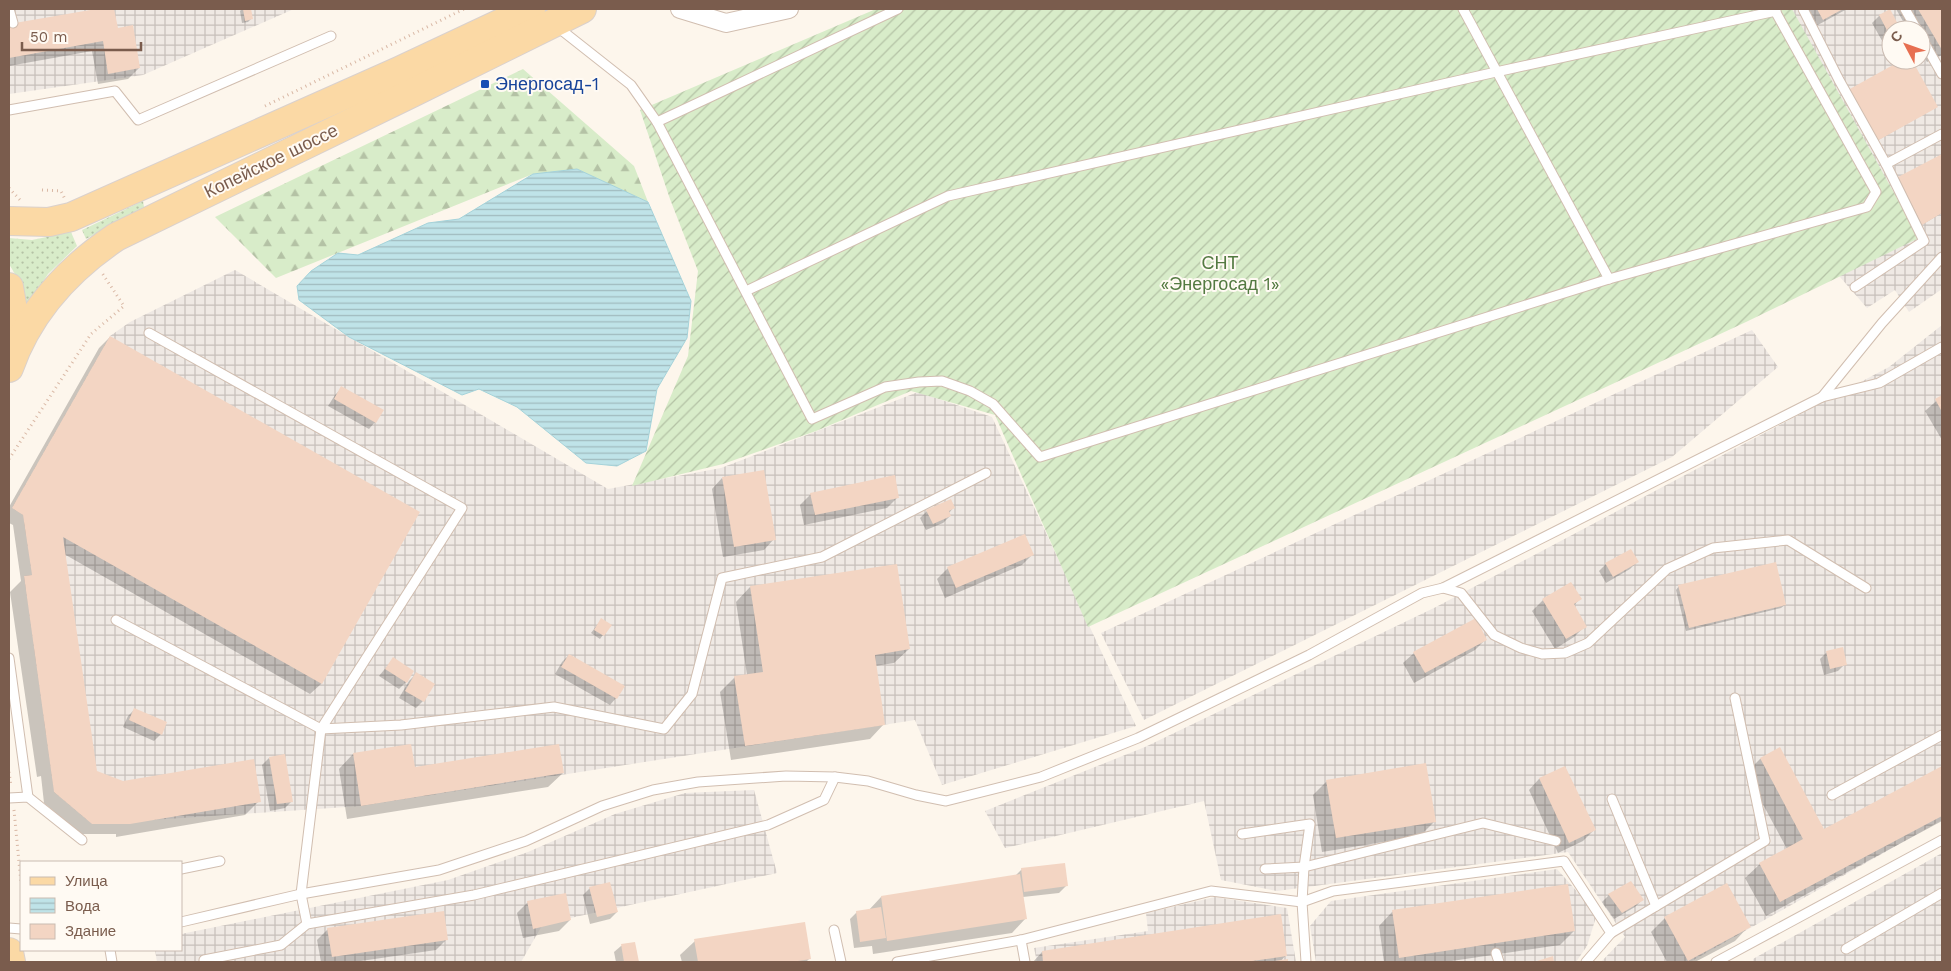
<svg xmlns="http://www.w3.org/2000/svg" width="1951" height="971" font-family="'Work Sans',sans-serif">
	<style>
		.industrial { fill: url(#industrial-grid); fill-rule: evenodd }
		.grass { fill: url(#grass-dots) }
		.forest { fill: url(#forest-firs) }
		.garden { fill: url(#garden-furrows) }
		.water { fill: url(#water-rules); stroke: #a5d3da }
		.shadow { fill: #0003 }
		.building { fill: #f3d5c3 }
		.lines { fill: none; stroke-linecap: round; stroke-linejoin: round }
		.service-casing { stroke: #d1beb0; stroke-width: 11 }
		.minor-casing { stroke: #d1beb0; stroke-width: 20 }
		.primary-casing { stroke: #dad1cd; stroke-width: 30 }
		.path { stroke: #d9b8a5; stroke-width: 3; stroke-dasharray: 1 4; stroke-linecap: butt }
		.service { stroke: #fff; stroke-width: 9 }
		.minor { stroke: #fff; stroke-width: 18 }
		.primary { stroke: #fbd9a5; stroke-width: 28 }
		.transit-dot { fill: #1a4fb4; stroke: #fffaf3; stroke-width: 2 }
		.labels { text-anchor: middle; stroke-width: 4; stroke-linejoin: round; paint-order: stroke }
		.transit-label { font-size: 18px; fill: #164399; stroke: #fffaf3; text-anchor: start }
		.street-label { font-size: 18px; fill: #7a5c4d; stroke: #fffaf3 }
		.park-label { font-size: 18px; fill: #537a41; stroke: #fffaf3 }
	</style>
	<defs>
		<pattern id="industrial-grid" width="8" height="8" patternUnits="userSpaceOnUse" patternTransform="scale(1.25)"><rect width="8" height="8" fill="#efe9e4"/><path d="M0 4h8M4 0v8" fill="none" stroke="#c7c0bb"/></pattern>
		<pattern id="grass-dots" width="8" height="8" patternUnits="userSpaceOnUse" patternTransform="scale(1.25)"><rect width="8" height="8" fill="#d8ecc9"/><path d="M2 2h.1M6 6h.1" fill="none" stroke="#b4c2a5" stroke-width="1.8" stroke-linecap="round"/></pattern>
		<pattern id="forest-firs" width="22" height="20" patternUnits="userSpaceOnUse" patternTransform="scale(1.25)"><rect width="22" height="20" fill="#d8ecc9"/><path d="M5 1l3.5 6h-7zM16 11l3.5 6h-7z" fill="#b4c2a5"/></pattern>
		<pattern id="garden-furrows" width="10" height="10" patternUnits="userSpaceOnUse" patternTransform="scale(1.25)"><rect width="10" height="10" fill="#d8ecc9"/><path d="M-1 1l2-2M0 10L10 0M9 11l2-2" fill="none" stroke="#b4c2a5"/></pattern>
		<pattern id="water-rules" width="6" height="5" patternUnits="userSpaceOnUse" patternTransform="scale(1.25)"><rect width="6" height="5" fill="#bfe3e8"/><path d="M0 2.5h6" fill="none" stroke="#a0bbbe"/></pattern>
	</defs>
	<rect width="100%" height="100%" fill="#fdf6ec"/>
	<g class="industrial">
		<polygon points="9,9 294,9 143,75 9,94"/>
		<path d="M1791 9H1942V289L1909 312 1895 290 1867 308 1840 277ZM1891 30H1921V60H1891Z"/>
		<polygon points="235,270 608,489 721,468 918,392 992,417 1136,726 942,785 915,720 361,806 92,824 54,792 24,576 32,575 23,515 12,508 110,336 130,322"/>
		<polygon points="1942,325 1942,820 1690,962 1601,962 1625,937 1568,852 1277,891 1221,880 1204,801 1005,848 985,811 1145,747 1436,607 1889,367"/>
		<polygon points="1752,330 1778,367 1672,457 1144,720 1101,633"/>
		<polygon points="754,790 777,873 543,924 521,962 157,962 155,950 181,950 181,934 448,880 528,852 615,814 685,793"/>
		<polygon points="1942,853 1942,962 1753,962 1753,959"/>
		<polygon points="1557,869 1597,914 1587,946 1576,962 1316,962 1310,926 1331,901"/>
		<polygon points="1215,897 1287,908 1296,962 1037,962 1034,948 1148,931 1146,913"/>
	</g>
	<g class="grass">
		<polygon points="143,201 144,207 86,239 82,230"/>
		<polygon points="71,232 77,246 48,274 24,310 15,274 9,264 9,238 32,240"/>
	</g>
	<polygon class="forest" points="523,69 634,166 648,202 577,169 533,174 276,278 215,217"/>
	<polygon class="garden" points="876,9 1792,9 1919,238 1746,322 1088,627 995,415 911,391 816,431 723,464 632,486 688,356 698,271 670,199 640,110"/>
	<polygon class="water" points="577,169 648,202 691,301 687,338 657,389 646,451 617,466 586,463 517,407 479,389 462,395 349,337 299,300 297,286 311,271 338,253 358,255 428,223 459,219 533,174"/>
	<g class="shadow">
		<polygon points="104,9 113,9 117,29 139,68 128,79 98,84 92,51 9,66 9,25"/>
		<polygon points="242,9 250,9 251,19 248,22 242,23 240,11"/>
		<polygon points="1806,9 1847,9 1816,26"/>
		<polygon points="1896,9 1942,9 1942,55 1927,62 1921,52 1921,30 1908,30"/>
		<polygon points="1890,11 1900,30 1891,30 1891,42 1885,46 1872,23 1879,16"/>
		<polygon points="1905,60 1911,60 1936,107 1873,143"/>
		<polygon points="1942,156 1942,213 1918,227 1895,181"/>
		<polygon points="110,337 418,513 321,684 310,694 64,554 96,772 123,782 259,801 245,815 116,837 116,834 81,834 44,803 41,776 37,777 10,592 21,581 13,525 9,523 9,507 99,348"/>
		<polygon points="342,388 375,422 369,429 328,406 335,395"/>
		<polygon points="1942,396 1942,440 1925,411"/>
		<polygon points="722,478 774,539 764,550 723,557 712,489"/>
		<polygon points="811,494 898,497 887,508 804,525 800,505"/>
		<polygon points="954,507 949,513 950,516 943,523 926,530 920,518 927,511"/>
		<polygon points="1032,555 1022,565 945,598 937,579 948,568"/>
		<polygon points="1637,562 1630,569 1606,583 1599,571 1606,564"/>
		<polygon points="1679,586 1785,605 1781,608 1686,631 1676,590"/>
		<polygon points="750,587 909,649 894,663 875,666 884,724 870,739 731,760 720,692 735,677 747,675 736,602"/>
		<polygon points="1580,599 1573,606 1585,626 1574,637 1555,649 1532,611 1543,600"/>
		<polygon points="601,620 610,625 600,639 591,633"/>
		<polygon points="1486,639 1475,650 1414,683 1403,663 1414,653"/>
		<polygon points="1827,652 1845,664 1838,671 1824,675 1820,659"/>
		<polygon points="569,655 616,698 610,705 555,674 562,662"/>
		<polygon points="393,659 406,682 399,689 379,676"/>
		<polygon points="416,674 434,684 423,701 416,708 399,698 409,681"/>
		<polygon points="135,709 161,734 154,741 123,727 128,716"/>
		<polygon points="1779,749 1823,831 1942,768 1942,821 1766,916 1745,878 1760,864 1787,849 1746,773 1760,759"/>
		<polygon points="353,754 414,768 563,773 548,787 347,819 339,769"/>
		<polygon points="269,758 292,801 285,808 270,811 262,765"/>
		<polygon points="1565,767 1594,830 1583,841 1558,853 1529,790 1539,779"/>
		<polygon points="1327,781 1434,822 1420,836 1322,852 1313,795"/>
		<polygon points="1022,869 1066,886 1059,893 1023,897 1026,918 1012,933 873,954 872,946 854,948 850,919 857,912 868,911 881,897 1015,876"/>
		<polygon points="1630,883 1642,900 1635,907 1614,919 1602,902 1609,895"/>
		<polygon points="590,888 617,912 610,919 590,924 583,895"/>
		<polygon points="528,902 570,920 559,931 523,938 517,913"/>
		<polygon points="1393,911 1574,931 1560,945 1445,962 1384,962 1379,926"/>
		<polygon points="1665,918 1749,926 1735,941 1695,962 1667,962 1651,932"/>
		<polygon points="328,929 446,940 436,950 354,962 321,962 317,940"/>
		<polygon points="695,941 809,959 806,962 682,962 680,955"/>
		<polygon points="634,943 637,962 616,962 614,952 621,946"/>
		<polygon points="1042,952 1286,955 1280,962 1287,960 1287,962 1033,962"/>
	</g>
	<g class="building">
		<polygon points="96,9 114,9 118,28 133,25 140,68 108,74 103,41 9,58 9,24"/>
		<polygon points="243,9 251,9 253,19 245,21"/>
		<polygon points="1817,9 1843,9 1823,20"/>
		<polygon points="1890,9 1901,30 1891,30 1891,38 1879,15"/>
		<polygon points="1918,9 1942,9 1942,50"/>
		<polygon points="1902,60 1912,60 1938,107 1877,141 1848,90"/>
		<polygon points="1942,154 1942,213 1922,225 1898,177"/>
		<polygon points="110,336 420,512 322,684 63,537 97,771 123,781 254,759 261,802 130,824 92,824 54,792 24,576 32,575 23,515 12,508"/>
		<polygon points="341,386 384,410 376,423 334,399"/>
		<polygon points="1942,395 1942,412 1935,399"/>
		<polygon points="764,470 776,540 734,547 722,477"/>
		<polygon points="895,475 899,498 815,515 810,493"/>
		<polygon points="951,499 955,508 949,511 951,516 933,524 926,510"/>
		<polygon points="1025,534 1034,555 956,588 947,567"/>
		<polygon points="1631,549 1639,562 1613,577 1605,563"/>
		<polygon points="1776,562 1786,605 1689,628 1678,585"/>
		<polygon points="897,564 910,649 875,655 885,725 745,746 734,676 763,672 750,586"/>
		<polygon points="1571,582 1582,599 1574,604 1587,627 1566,639 1542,599"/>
		<polygon points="601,618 612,625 604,636 594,630"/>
		<polygon points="1476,618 1487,640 1425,673 1413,652"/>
		<polygon points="1843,647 1847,665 1830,669 1826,651"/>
		<polygon points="569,654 625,686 617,699 561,667"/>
		<polygon points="393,657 414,671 407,683 385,669"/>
		<polygon points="416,672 435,684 424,702 405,691"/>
		<polygon points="134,708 167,722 162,735 129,720"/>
		<polygon points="411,744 415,767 559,744 564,773 361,806 353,753"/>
		<polygon points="1780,747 1824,829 1942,766 1942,816 1780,902 1759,863 1803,839 1760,758"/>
		<polygon points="285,754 293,802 277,804 269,757"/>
		<polygon points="1426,763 1436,822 1336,838 1326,780"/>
		<polygon points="1565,766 1596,830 1569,843 1539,778"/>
		<polygon points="1065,863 1068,886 1024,892 1021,868"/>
		<polygon points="1020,874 1027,919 887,941 881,896"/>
		<polygon points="1631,881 1644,900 1622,913 1608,894"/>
		<polygon points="610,882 618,912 597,917 589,887"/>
		<polygon points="1727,883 1751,927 1688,961 1664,917"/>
		<polygon points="1568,884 1575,931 1399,958 1392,910"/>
		<polygon points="566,893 571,920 533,929 527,901"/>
		<polygon points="881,907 886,938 860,942 856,911"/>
		<polygon points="444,911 448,940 332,957 327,928"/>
		<polygon points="1281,914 1287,956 1245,962 1043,962 1042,951"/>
		<polygon points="805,922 811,959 791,962 698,962 694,939"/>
		<polygon points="635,942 639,962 624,962 621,944"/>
		<polygon points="1553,956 1554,962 1534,962"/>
		<polygon points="1288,959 1288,962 1274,962 1274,961"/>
	</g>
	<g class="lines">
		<g class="service-casing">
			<g id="service">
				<polyline points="9,9 13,23"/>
				<polyline points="1463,9 1609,279"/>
				<polyline points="1803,9 1839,80 1886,164 1942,134"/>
				<polyline points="1905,9 1917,30"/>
				<polyline points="555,25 631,85 657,122 812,419 885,387 919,382 942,381 970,391 993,404 1040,457 1609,279 1867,207 1876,192 1774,9"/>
				<polyline points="1921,37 1942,74"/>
				<polyline points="9,110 115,91 138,120 331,36"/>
				<polyline points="657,122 898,9"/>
				<polyline points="1855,287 1924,241 1886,164"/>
				<polyline points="746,291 948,196 1496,72 1776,11"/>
				<polyline points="149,333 462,508 321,729 301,894 307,924"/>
				<polyline points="1822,397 1882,323 1942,257"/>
				<polyline points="1443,588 1822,397 1879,383 1942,347"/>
				<polyline points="116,620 321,729 401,725 554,707 664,729 692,694 722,578 822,557 986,473"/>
				<polyline points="9,658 28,797"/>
				<polyline points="1832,795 1942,735"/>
				<polyline points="9,798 28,797 82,840"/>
				<polyline points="1612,799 1656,906"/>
				<polyline points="1242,834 1310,824 1304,867 1302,902 1306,962"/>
				<polyline points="181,869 220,861"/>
				<polyline points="1265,869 1304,867 1483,823 1556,841"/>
				<polyline points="181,922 301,894 439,870 526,841 602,806 653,790 698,782 786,776 835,777 868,781 916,795 946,801 1041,777 1138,738 1309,655 1422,593 1443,588 1461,593 1494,635 1521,648 1542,654 1565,653 1588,643 1667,569 1713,548 1788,540 1866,588"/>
				<polyline points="9,928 21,929"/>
				<polyline points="834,930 841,962"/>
				<polyline points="1611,933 1765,841 1735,698"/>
				<polyline points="1021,940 1025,962"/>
				<polyline points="1846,949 1942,893"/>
				<polyline points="110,950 112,962"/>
				<polyline points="1496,953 1499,962"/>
				<polyline points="204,960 281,945 307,924 474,895 768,825 824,800 835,777"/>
				<polyline points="897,962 1021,940 1211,891 1302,902 1333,891 1564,861 1611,933 1586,962"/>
				<polyline points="1716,962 1942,840"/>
			</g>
		</g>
		<g class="minor-casing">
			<polyline id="minor" points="680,9 726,23 789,9"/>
		</g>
		<g class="primary-casing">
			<g id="primary">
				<polyline points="9,221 49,222 71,217 399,71 531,9"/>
				<polyline points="9,287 15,321 13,351"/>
				<path d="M9 368C29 311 67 270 116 237L410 94 582 9"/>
				<polyline points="9,952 11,962"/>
			</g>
		</g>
		<g class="path">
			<polyline points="265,106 464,9"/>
			<polyline points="9,188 20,200"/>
			<polyline points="42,190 61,191 65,199"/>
			<polyline points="9,459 91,334 124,306 102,273"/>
			<polyline points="9,772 11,786"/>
			<polyline points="14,810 21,883"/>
		</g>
		<use href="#service" class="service"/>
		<use href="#minor" class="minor"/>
		<use href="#primary" class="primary"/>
	</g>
	<rect class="transit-dot" x="480" y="79" width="10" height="10" rx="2.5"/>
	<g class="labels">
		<g class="transit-label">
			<text x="495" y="90">Энергосад-1</text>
		</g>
		<g class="street-label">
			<text transform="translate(271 161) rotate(-26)" y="6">Копейское шоссе</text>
		</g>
		<g class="park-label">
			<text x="1220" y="269">СНТ<tspan x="1220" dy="21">«Энергосад 1»</tspan></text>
		</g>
	</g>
	<rect width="1951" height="971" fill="none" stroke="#7a5c4d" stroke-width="20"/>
	<rect x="20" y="861" width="162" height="90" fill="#fffaf3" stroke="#cabbb1"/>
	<rect x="30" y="877" width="25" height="8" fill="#fbd9a5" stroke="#cabbb1"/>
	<text x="65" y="886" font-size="15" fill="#7a5c4d">Улица</text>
	<rect x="30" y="898" width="25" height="15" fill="url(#water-rules)" stroke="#cabbb1"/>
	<text x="65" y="911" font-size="15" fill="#7a5c4d">Вода</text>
	<rect x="30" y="924" width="25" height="15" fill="#f3d5c3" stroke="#cabbb1"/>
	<text x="65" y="936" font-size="15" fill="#7a5c4d">Здание</text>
	<g transform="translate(1906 45) rotate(311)"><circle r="24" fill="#fffaf3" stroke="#cabbb1"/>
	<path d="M0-4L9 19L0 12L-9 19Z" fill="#e76f51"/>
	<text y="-8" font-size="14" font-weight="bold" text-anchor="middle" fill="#7a5c4d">С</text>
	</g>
	<path d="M22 42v8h119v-8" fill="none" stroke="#7a5c4d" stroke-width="2.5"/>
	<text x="30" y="42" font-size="15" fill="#7a5c4d" stroke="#fffaf3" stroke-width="4" paint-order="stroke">50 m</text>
</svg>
